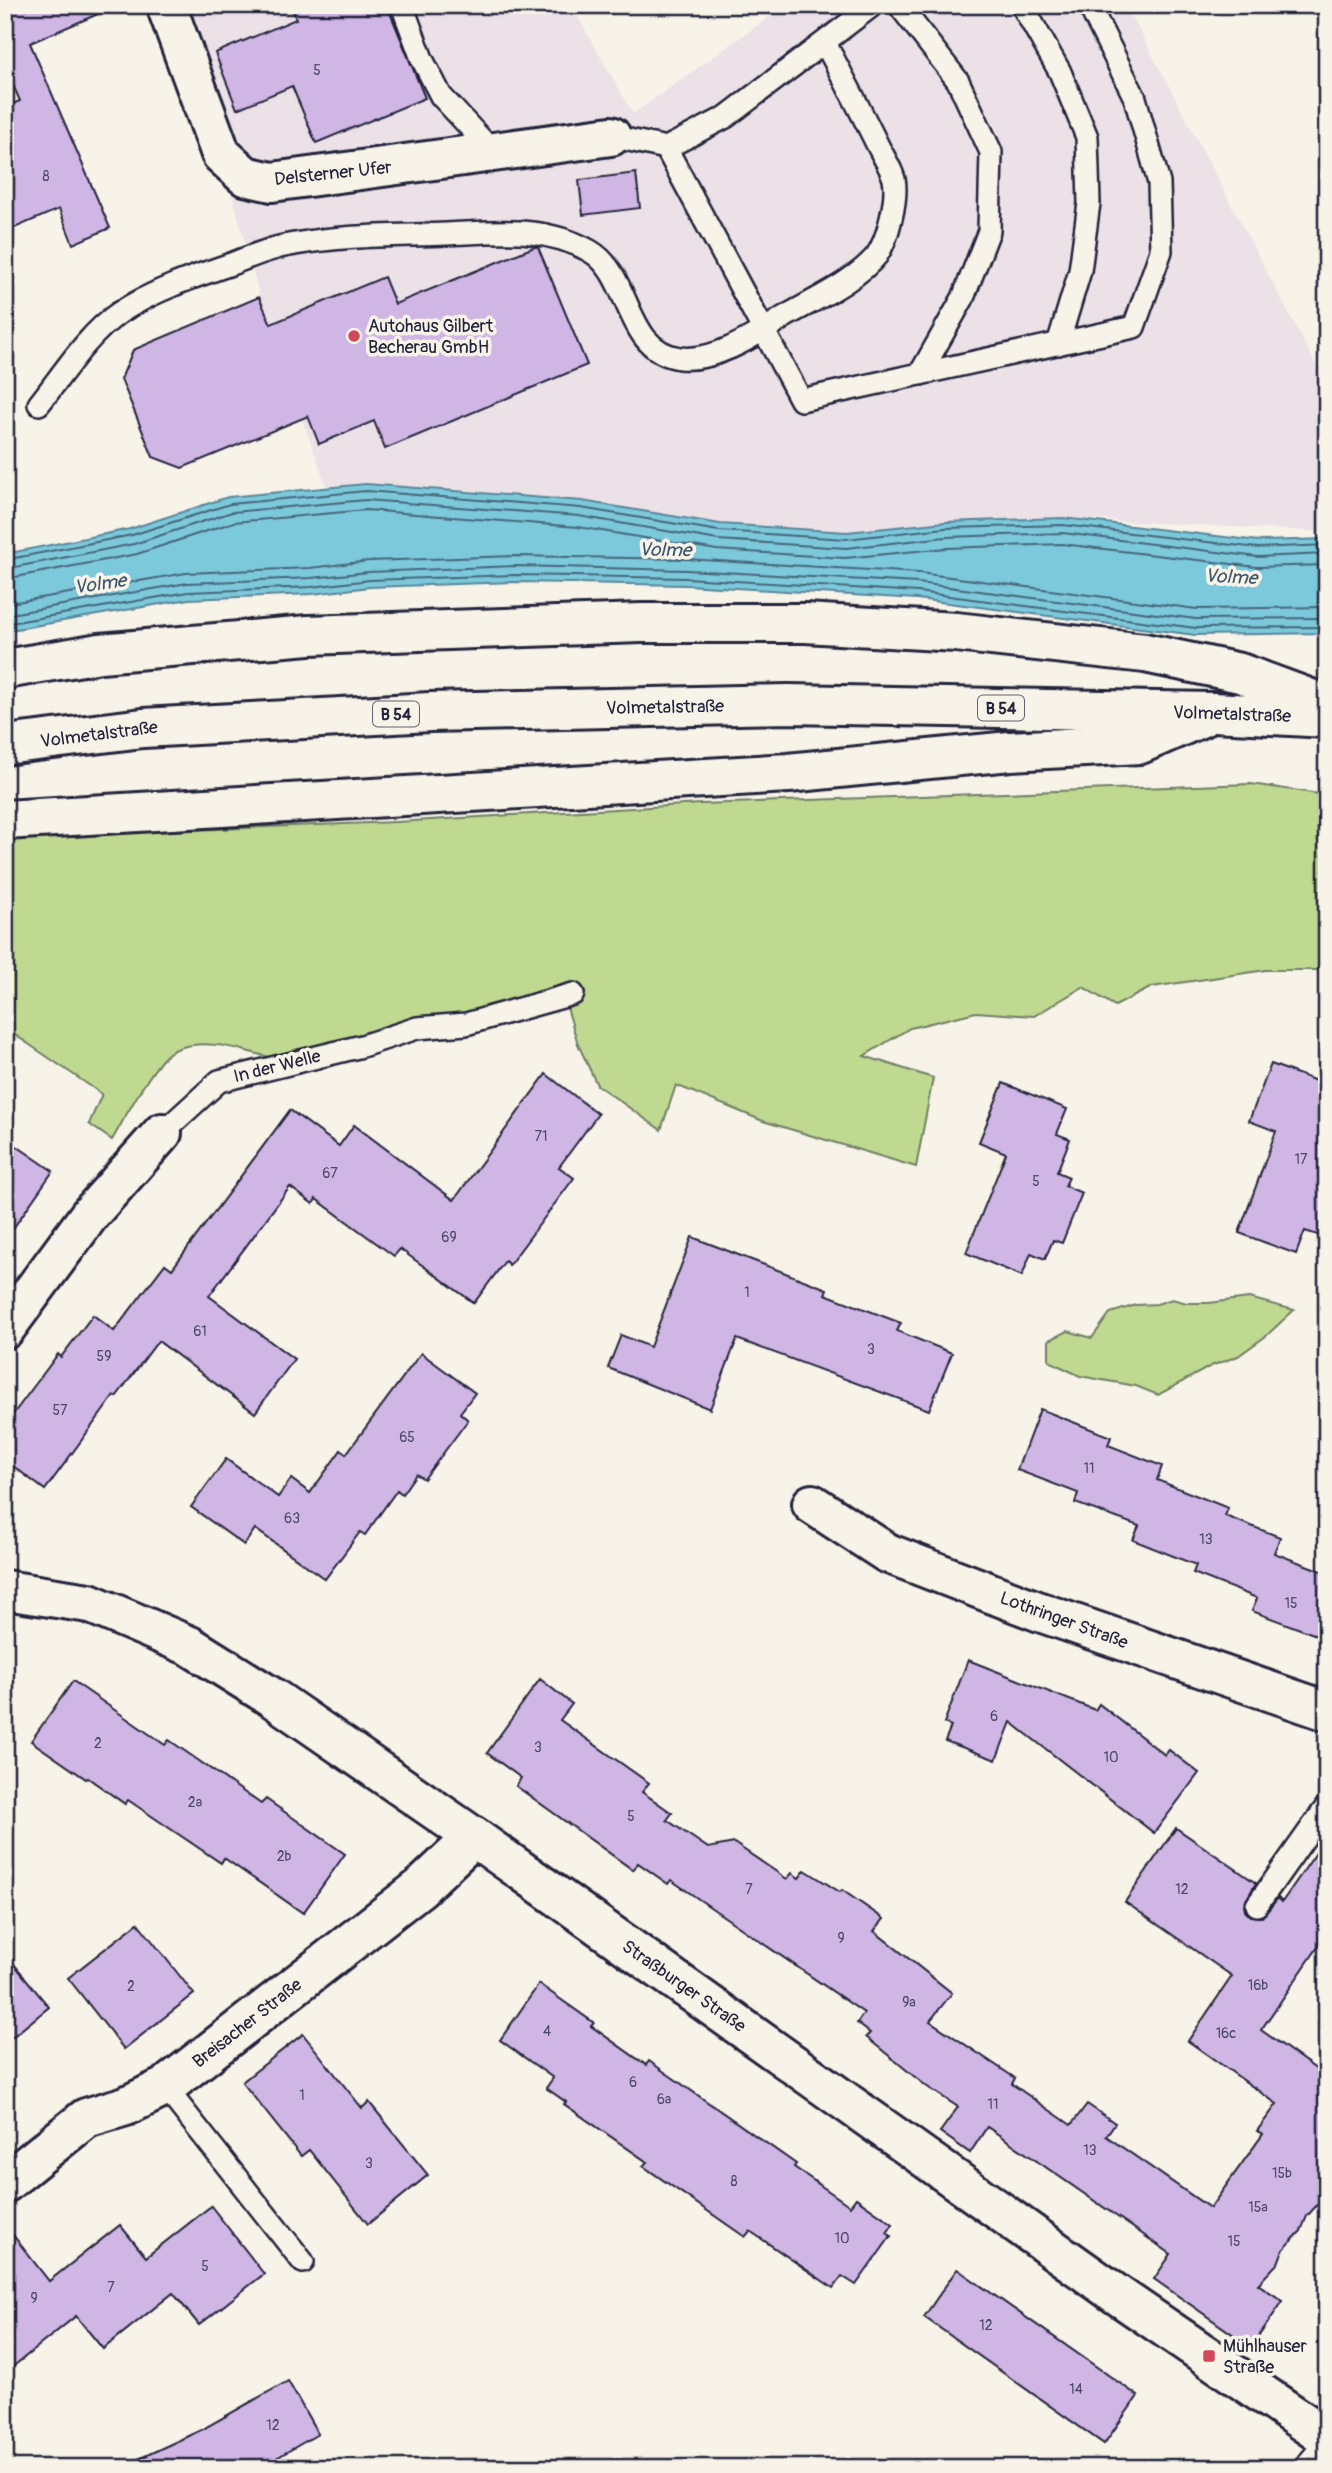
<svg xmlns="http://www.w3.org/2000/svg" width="1332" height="2473" font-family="Pangolin,sans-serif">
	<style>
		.built { fill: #ebe1e7 }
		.green { fill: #bfd990; stroke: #707e66; stroke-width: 2 }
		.water { fill: #7cc9db; stroke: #58869b; stroke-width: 2 }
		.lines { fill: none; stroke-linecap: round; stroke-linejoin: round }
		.shore { stroke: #46657b; stroke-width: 2 }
		.building { fill: #cfb6e5; stroke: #22223b; stroke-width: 2 }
		.service-casing { stroke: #22223b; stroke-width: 26 }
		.minor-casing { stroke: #22223b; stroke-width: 44 }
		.primary-casing { stroke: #22223b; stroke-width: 44 }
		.service { stroke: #f7f3e8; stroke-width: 21 }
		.minor { stroke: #f7f3e8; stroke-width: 38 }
		.primary { stroke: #f7f3e8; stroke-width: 38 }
		.poi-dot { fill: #d1495b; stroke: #f7f3e8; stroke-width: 2.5 }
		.labels { text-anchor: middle; stroke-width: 7; stroke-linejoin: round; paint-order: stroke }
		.number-label { font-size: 14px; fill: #4d4766 }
		.shield { fill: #f7f3e8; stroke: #62616f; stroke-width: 2 }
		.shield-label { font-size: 16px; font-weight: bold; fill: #22223b }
		.street-label { font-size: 18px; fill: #22223b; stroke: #f7f3e8 }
		.poi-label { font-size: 18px; fill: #22223b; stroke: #f7f3e8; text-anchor: start }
		.water-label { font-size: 19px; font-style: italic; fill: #3d546b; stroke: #f7f3e8 }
	</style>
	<rect width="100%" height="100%" fill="#f7f3e8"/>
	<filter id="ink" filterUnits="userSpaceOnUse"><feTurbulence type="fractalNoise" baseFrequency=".0143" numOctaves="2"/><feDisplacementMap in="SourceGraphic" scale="14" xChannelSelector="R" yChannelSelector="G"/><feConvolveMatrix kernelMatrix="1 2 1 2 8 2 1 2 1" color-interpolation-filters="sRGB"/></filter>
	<g filter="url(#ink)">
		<polygon class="built" points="202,5 571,5 633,114 786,5 1126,5 1327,386 1327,532 1063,518 945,522 847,532 720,524 582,501 366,484 327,487 267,323 221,154 172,20"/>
		<g class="green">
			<path d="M1251 784 1327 795V970H1266L1152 987 1115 1006 1083 987 1034 1016 976 1012 910 1028 864 1056 933 1078 916 1167 763 1121 676 1085 661 1130 597 1085 578 1044 562 991 268 1057C240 1049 200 1036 172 1051 155 1060 123 1121 112 1140L89 1124 102 1094 5 1028V838L12 837 396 822 701 804Z"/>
			<polygon points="1249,1298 1294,1310 1266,1336 1238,1356 1211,1366 1158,1395 1136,1386 1080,1376 1049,1361 1049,1340 1068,1331 1092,1338 1110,1313 1136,1305 1157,1304 1172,1299 1187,1303 1209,1303"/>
		</g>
		<polygon class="water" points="366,484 582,501 720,524 847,532 945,522 1063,518 1259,541 1327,539 1327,633 1195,635 917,599 686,585 515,582 370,587 312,594 189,599 5,631 5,554 130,529 228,497"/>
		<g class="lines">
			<g class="shore">
				<polyline points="5,560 132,535 230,504 366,491 581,508 719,531 846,539 945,528 1063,525 1258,548 1327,545"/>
				<polyline points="5,569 134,544 232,512 366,500 579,516 718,540 846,548 946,537 1063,533 1258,557 1327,554"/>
				<polyline points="5,579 137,554 234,522 366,510 578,527 717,550 845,558 947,548 1062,544 1257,567 1327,565"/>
				<polyline points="5,604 186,573 310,568 369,561 515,556 686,559 919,573 1197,609 1327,607"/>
				<polyline points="5,615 187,583 311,578 369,572 515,566 686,570 918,583 1196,619 1327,618"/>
				<polyline points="5,624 188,592 311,587 370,580 515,575 686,578 918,592 1196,628 1327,627"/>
			</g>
		</g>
		<g class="building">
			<polygon points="5,5 119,5 30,43 110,228 73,244 59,209 5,232 5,107 20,101 5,67"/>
			<polygon points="291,5 387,5 425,98 316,143 292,86 237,109 215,53 296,19"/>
			<polygon points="636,173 640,208 583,215 579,180"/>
			<polygon points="534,247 538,247 587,365 385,449 374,421 319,444 308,416 182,468 153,457 121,379 133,350 259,297 271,324 384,277 395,304"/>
			<polygon points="1271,1064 1327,1085 1327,1238 1305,1231 1296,1254 1239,1233 1276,1131 1249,1121"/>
			<polygon points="546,1074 598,1114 559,1167 574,1178 509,1265 505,1261 474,1303 400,1249 394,1256 316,1199 313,1204 290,1187 209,1296 294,1359 255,1413 158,1341 116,1397 114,1396 45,1490 5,1460 5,1425 58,1354 61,1357 93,1315 114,1331 165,1264 172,1269 290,1110 339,1146 354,1125 454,1200"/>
			<polygon points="1003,1083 1067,1109 1057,1134 1070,1139 1057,1172 1069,1177 1065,1186 1082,1193 1062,1243 1053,1240 1045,1259 1031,1253 1022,1276 966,1253 1006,1153 979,1142"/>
			<polygon points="5,1138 53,1171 5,1240"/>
			<polygon points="692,1237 827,1289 825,1294 901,1323 897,1331 952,1353 929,1410 737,1339 710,1409 608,1368 621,1335 650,1347"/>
			<polygon points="421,1353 475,1393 460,1413 468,1420 424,1479 416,1474 402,1494 397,1490 365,1535 360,1532 325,1579 255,1529 244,1545 191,1507 226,1459 278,1497 291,1479 310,1493 341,1450 346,1454"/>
			<polygon points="1040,1409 1111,1437 1108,1445 1162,1466 1157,1480 1228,1508 1225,1516 1280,1537 1274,1553 1327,1573 1327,1639 1252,1611 1257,1598 1193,1573 1196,1565 1133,1540 1139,1526 1075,1503 1078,1493 1017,1470"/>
			<polygon points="968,1660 1095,1710 1099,1704 1165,1755 1169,1750 1199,1773 1154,1833 1011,1722 996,1760 945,1741 951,1726 944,1723"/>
			<polygon points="540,1679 572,1704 560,1720 649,1783 642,1792 672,1813 667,1820 708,1848 734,1843 787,1879 792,1873 799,1878 805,1870 840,1892 842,1890 884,1919 874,1931 952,1993 930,2021 1015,2078 1012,2084 1071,2125 1087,2104 1115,2123 1106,2136 1210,2208 1263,2134 1257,2131 1277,2104 1188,2041 1232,1976 1125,1902 1176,1828 1256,1883 1244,1904 1245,1911 1250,1916 1262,1917 1278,1898 1282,1902 1327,1837 1327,1934 1261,2030 1327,2077 1327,2194 1307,2216 1301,2231 1283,2250 1278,2263 1258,2284 1283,2301 1251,2347 1154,2279 1171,2254 1008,2141 987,2127 970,2153 940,2132 958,2107 926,2086 866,2037 870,2033 857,2023 864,2013 671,1880 668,1884 638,1863 633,1870 516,1786 521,1778 487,1753"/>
			<polygon points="73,1681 165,1745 169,1740 261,1804 266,1799 345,1854 303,1913 224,1858 221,1863 128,1800 125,1804 88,1778 86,1779 31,1741"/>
			<polygon points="138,1923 194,1994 124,2049 68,1978"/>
			<polygon points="5,1953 49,2007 5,2043"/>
			<polygon points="539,1984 594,2023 591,2026 646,2065 649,2061 796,2164 794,2167 850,2206 856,2198 893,2224 887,2233 891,2236 856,2285 842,2276 833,2288 750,2231 745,2237 643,2166 647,2162 564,2104 566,2102 546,2088 553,2078 500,2040"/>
			<polygon points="303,2034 362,2108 369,2102 428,2175 368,2224 309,2150 301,2156 242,2082"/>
			<polygon points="211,2206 264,2274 199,2325 173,2293 103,2349 76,2316 5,2373 5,2225 49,2281 120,2225 146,2257"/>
			<polygon points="957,2269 1138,2396 1104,2444 924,2317"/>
			<polygon points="288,2381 318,2434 259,2468 119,2468 201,2430"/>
		</g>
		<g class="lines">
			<g class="service-casing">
				<g id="service">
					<polyline points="402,5 422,59 441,96 494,153"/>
					<polyline points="899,5 958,81 991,152 989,231 963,298 920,374"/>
					<polyline points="1022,5 1060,72 1087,137 1089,203 1080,271 1058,344"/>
					<polyline points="611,136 666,148 801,400 1134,327 1161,251 1159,183 1135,98 1089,5"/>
					<polyline points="666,148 726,117 873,5"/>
					<path d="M39 404C63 374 87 335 119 313 152 291 193 277 231 264 252 256 273 247 295 244 345 235 396 236 447 234 496 232 544 225 590 251 632 275 624 351 680 358 716 362 757 334 786 316 814 300 857 280 877 255 888 239 898 198 894 179 891 168 883 156 878 146 861 111 843 77 825 43"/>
					<polyline points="162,1133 219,1081 362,1046 417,1028 466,1024 573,994"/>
					<polyline points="1257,1905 1327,1806"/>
					<polyline points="165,2087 303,2262"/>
				</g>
			</g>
			<g class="minor-casing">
				<g id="minor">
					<polyline points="166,5 221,154 245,176 272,182 611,136"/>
					<polyline points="5,1329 90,1214 162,1133"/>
					<polyline points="812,1504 887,1553 1040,1612 1327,1711"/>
					<polyline points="5,1590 89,1603 190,1646 273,1698 474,1837 1116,2294 1327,2438"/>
					<polyline points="5,2183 86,2118 126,2106 165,2087 420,1888 474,1837"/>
					<polyline points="1315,2468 1327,2454"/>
				</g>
			</g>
			<g class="primary-casing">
				<g id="primary">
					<polyline points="5,669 100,653 309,635 641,623 805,623 956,632 1145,653 1240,673 1327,705"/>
					<polyline points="5,745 143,728 430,712 788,704 1213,712 1327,718"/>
					<polyline points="5,820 788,773 1010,751 1140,744 1202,717"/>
				</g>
			</g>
			<use href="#service" class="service"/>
			<use href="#minor" class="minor"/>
			<use href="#primary" class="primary"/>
		</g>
	</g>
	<g class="poi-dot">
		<circle cx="354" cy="336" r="7"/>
		<rect x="1202" y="2349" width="14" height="14" rx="3.5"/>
	</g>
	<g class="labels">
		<g class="number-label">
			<text x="317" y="75">5</text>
			<text x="46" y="181">8</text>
			<text x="541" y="1141">71</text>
			<text x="1301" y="1164">17</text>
			<text x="330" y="1178">67</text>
			<text x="1036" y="1186">5</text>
			<text x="449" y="1242">69</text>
			<text x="747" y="1297">1</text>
			<text x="200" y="1336">61</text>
			<text x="871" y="1354">3</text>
			<text x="104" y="1361">59</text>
			<text x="60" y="1415">57</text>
			<text x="407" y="1442">65</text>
			<text x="1089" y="1473">11</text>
			<text x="292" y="1523">63</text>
			<text x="1206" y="1544">13</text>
			<text x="1291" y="1608">15</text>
			<text x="994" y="1721">6</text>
			<text x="98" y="1748">2</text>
			<text x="538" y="1752">3</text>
			<text x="1111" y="1762">10</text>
			<text x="195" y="1807">2a</text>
			<text x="631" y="1821">5</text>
			<text x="284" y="1861">2b</text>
			<text x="749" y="1894">7</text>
			<text x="1182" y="1894">12</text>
			<text x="841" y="1943">9</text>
			<text x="1258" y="1990">16b</text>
			<text x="131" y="1991">2</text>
			<text x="909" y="2007">9a</text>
			<text x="547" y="2036">4</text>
			<text x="1226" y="2038">16c</text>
			<text x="633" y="2087">6</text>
			<text x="302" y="2100">1</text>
			<text x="664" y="2104">6a</text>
			<text x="993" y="2109">11</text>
			<text x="1090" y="2155">13</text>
			<text x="369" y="2168">3</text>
			<text x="1282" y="2178">15b</text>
			<text x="734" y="2186">8</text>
			<text x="1258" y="2212">15a</text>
			<text x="842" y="2243">10</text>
			<text x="1234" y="2246">15</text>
			<text x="205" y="2271">5</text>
			<text x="111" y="2292">7</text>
			<text x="34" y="2303">9</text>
			<text x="986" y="2330">12</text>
			<text x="1076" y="2394">14</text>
			<text x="273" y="2430">12</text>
		</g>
		<g class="shield">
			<rect x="978" y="695.5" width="46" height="25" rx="5"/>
			<rect x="373" y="701.5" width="46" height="25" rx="5"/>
		</g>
		<g class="shield-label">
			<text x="1001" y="714">B 54</text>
			<text x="396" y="720">B 54</text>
		</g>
		<g class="street-label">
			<text transform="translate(333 173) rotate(-6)" y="6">Delsterner Ufer</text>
			<text transform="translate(665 707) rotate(-1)" y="6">Volmetalstraße</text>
			<text transform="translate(1232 714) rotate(2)" y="6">Volmetalstraße</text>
			<text transform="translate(99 734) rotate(-7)" y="6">Volmetalstraße</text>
			<text transform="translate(277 1066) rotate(-14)" y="6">In der Welle</text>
			<text transform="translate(1064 1620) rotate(20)" y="6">Lothringer Straße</text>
			<text transform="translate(684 1986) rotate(35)" y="6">Straßburger Straße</text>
			<text transform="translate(247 2023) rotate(-38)" y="6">Breisacher Straße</text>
		</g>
		<g class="poi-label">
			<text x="368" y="332">Autohaus Gilbert<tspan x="368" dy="21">Becherau GmbH</tspan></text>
			<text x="1223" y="2352">Mühlhauser<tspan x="1223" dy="21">Straße</tspan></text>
		</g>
		<g class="water-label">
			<text transform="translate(665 549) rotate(1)" y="7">Volme</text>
			<text transform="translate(1231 576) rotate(3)" y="7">Volme</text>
			<text transform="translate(100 583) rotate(-8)" y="7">Volme</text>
		</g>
	</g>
	<rect width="1332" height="2473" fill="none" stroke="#f7f3e8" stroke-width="28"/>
	<rect x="14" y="14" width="1304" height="2445" fill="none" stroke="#22223b" stroke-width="2.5" filter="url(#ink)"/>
</svg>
